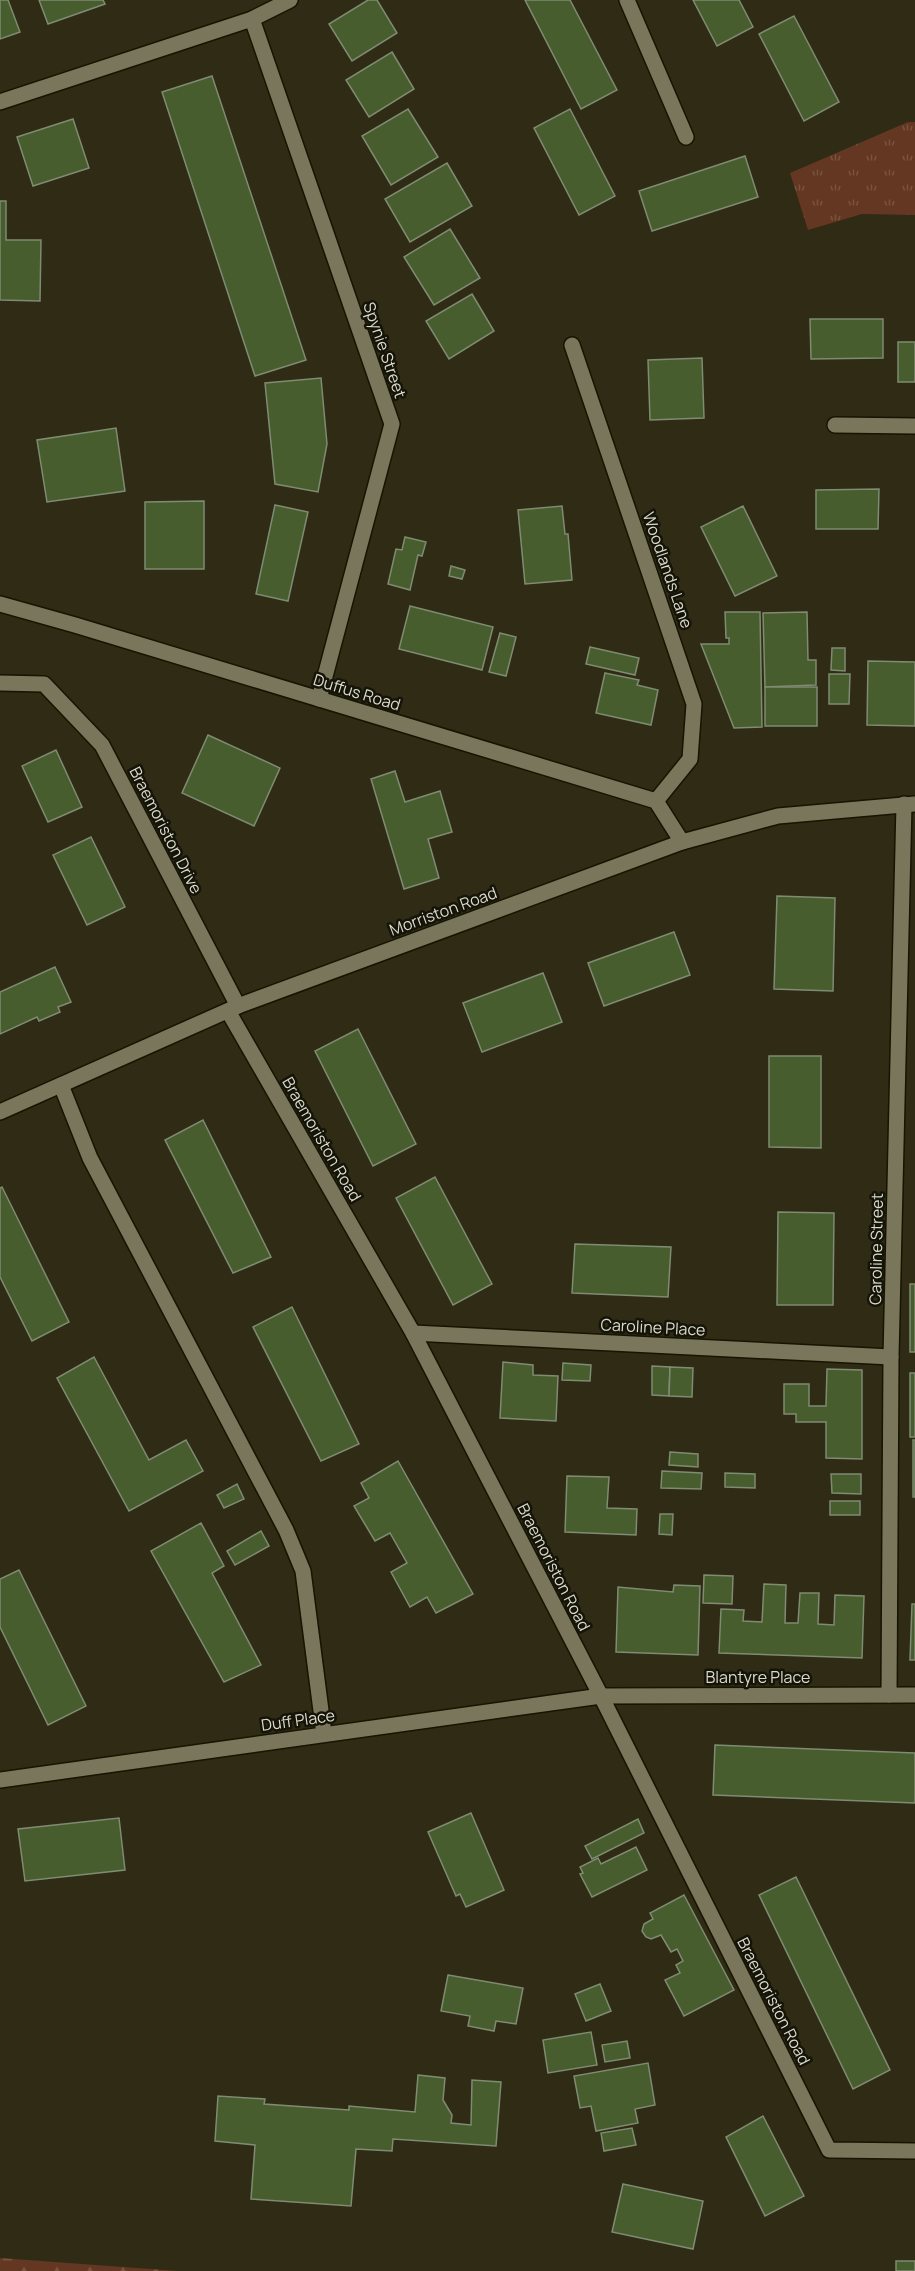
<svg xmlns="http://www.w3.org/2000/svg" width="915" height="2271" font-family="Manrope,sans-serif">
	<style>
		.grass { fill: url(#grass-tufts) }
		.forest { fill: url(#forest-firs) }
		.building { fill: #485d2d; stroke: #7f8b73; stroke-width: 1.5 }
		.lines { fill: none; stroke-linecap: round; stroke-linejoin: round }
		.service-casing { stroke: #171400; stroke-width: 18 }
		.minor-casing { stroke: #171400; stroke-width: 18 }
		.tertiary-casing { stroke: #171400; stroke-width: 18 }
		.secondary-casing { stroke: #171400; stroke-width: 18 }
		.service { stroke: #79765c; stroke-width: 15 }
		.minor { stroke: #79765c; stroke-width: 15 }
		.tertiary { stroke: #79765c; stroke-width: 15 }
		.secondary { stroke: #79765c; stroke-width: 15 }
		.labels { text-anchor: middle; stroke-width: 5; stroke-linejoin: round; paint-order: stroke }
		.street-label { font-size: 16px; fill: #dbdacb; stroke: #151409 }
	</style>
	<defs>
		<pattern id="grass-tufts" width="24" height="20" patternUnits="userSpaceOnUse" patternTransform="scale(1.5)"><rect width="24" height="20" fill="#633721"/><path d="M3 7l-1-3M5 7V3M7 7l1-3M15 17l-1-3M17 17v-4M19 17l1-3" fill="none" stroke="#795340"/></pattern>
		<pattern id="forest-firs" width="22" height="20" patternUnits="userSpaceOnUse" patternTransform="scale(1.5)"><rect width="22" height="20" fill="#633721"/><path d="M5 1l3.5 6h-7zM16 11l3.5 6h-7z" fill="#795340"/></pattern>
	</defs>
	<rect width="100%" height="100%" fill="#2f2b14"/>
	<polygon class="grass" points="908,122 915,122 915,215 862,214 808,230 790,173"/>
	<polygon class="forest" points="0,2258 178,2271 0,2271"/>
	<g class="building">
		<polygon points="0,0 8,0 20,32 0,39"/>
		<polygon points="39,0 103,0 105,4 48,24"/>
		<polygon points="368,0 377,0 397,33 352,61 329,24"/>
		<polygon points="525,0 570,0 617,90 581,109"/>
		<polygon points="693,0 739,0 753,27 717,46"/>
		<polygon points="794,16 839,102 804,121 759,34"/>
		<polygon points="392,52 414,89 369,117 346,80"/>
		<polygon points="212,76 306,360 255,376 162,92"/>
		<polygon points="408,109 438,157 391,185 362,136"/>
		<polygon points="570,109 615,196 579,215 534,128"/>
		<polygon points="73,119 89,168 33,186 17,137"/>
		<polygon points="745,156 758,197 652,231 639,191"/>
		<polygon points="447,163 472,206 410,242 385,199"/>
		<polygon points="0,201 6,201 6,240 41,240 40,301 0,300"/>
		<polygon points="450,229 480,278 434,305 404,257"/>
		<polygon points="472,294 494,331 449,359 426,321"/>
		<polygon points="810,319 883,319 883,358 811,359"/>
		<rect x="898" y="342" width="17" height="40"/>
		<polygon points="702,358 704,418 650,420 648,360"/>
		<polygon points="321,378 327,444 318,492 275,484 265,383"/>
		<polygon points="116,428 125,491 47,502 37,440"/>
		<polygon points="879,489 878,529 816,529 816,490"/>
		<polygon points="204,501 204,569 145,569 145,502"/>
		<polygon points="275,505 308,512 288,601 256,594"/>
		<polygon points="562,506 565,534 568,534 572,580 525,584 518,510"/>
		<polygon points="743,506 777,576 735,596 701,527"/>
		<polygon points="405,537 426,542 422,556 418,555 410,590 388,584 396,549 402,550"/>
		<polygon points="451,566 465,570 462,579 449,576"/>
		<polygon points="410,606 493,627 482,670 399,649"/>
		<polygon points="725,612 760,612 762,727 734,728 701,644 729,644 729,638 726,638"/>
		<polygon points="807,612 808,660 816,660 816,685 765,687 763,613"/>
		<polygon points="500,633 516,637 506,676 489,672"/>
		<polygon points="590,647 639,658 635,675 586,664"/>
		<polygon points="832,648 845,648 845,671 831,670"/>
		<polygon points="868,661 915,662 915,726 867,725"/>
		<polygon points="605,673 639,680 637,685 658,690 651,725 596,713"/>
		<polygon points="829,674 850,674 849,704 829,704"/>
		<rect x="765" y="687" width="52" height="39"/>
		<polygon points="208,735 280,768 254,826 182,793"/>
		<polygon points="56,750 82,807 48,822 22,766"/>
		<polygon points="395,771 405,802 440,791 452,832 428,839 439,878 404,889 371,779"/>
		<polygon points="91,837 125,907 87,925 53,855"/>
		<polygon points="777,896 835,898 833,991 774,989"/>
		<polygon points="674,932 690,975 604,1006 588,963"/>
		<polygon points="55,967 71,1002 58,1007 60,1012 39,1021 37,1017 0,1034 0,992"/>
		<polygon points="543,973 562,1022 482,1052 463,1003"/>
		<polygon points="358,1029 416,1144 373,1166 315,1051"/>
		<polygon points="769,1056 821,1056 821,1148 769,1147"/>
		<polygon points="203,1120 271,1257 233,1273 165,1140"/>
		<polygon points="435,1177 492,1284 453,1305 396,1198"/>
		<polygon points="2,1187 69,1322 32,1341 0,1277 0,1188"/>
		<polygon points="778,1212 834,1213 833,1305 777,1305"/>
		<polygon points="575,1244 671,1247 668,1297 572,1293"/>
		<rect x="910" y="1284" width="5" height="68"/>
		<polygon points="292,1307 359,1444 321,1461 253,1327"/>
		<polygon points="94,1357 149,1460 186,1440 203,1471 129,1511 57,1378"/>
		<polygon points="503,1362 533,1365 533,1375 558,1376 556,1421 500,1418"/>
		<polygon points="563,1363 591,1365 590,1381 562,1380"/>
		<polygon points="652,1366 670,1367 669,1396 652,1395"/>
		<polygon points="670,1367 693,1368 692,1397 669,1396"/>
		<polygon points="827,1369 862,1370 862,1459 826,1458 826,1422 796,1422 796,1414 784,1414 784,1384 809,1384 809,1406 826,1406"/>
		<rect x="910" y="1373" width="5" height="64"/>
		<rect x="913" y="1440" width="2" height="57"/>
		<polygon points="670,1452 698,1454 698,1467 669,1465"/>
		<polygon points="398,1461 473,1594 436,1613 427,1597 410,1607 391,1572 407,1563 390,1533 375,1541 354,1506 369,1498 361,1483"/>
		<polygon points="662,1471 702,1473 701,1489 661,1488"/>
		<polygon points="725,1473 755,1474 755,1488 725,1487"/>
		<polygon points="831,1474 861,1474 861,1494 832,1493"/>
		<polygon points="567,1476 609,1477 607,1508 637,1509 636,1535 565,1532"/>
		<polygon points="237,1484 244,1499 224,1508 217,1495"/>
		<rect x="830" y="1501" width="30" height="14"/>
		<polygon points="660,1514 673,1514 672,1535 659,1534"/>
		<polygon points="201,1523 224,1566 212,1573 261,1665 224,1682 151,1551"/>
		<polygon points="261,1531 269,1546 235,1565 227,1551"/>
		<polygon points="19,1570 86,1706 48,1725 0,1627 0,1579"/>
		<polygon points="704,1575 733,1576 732,1604 703,1603"/>
		<polygon points="764,1584 786,1585 785,1623 798,1623 800,1593 819,1593 818,1624 834,1625 835,1595 864,1596 862,1658 719,1653 721,1609 744,1610 743,1621 762,1622"/>
		<polygon points="674,1585 700,1586 698,1655 616,1652 618,1587 673,1592"/>
		<polygon points="912,1604 915,1604 915,1660 910,1660"/>
		<polygon points="715,1745 915,1753 915,1803 713,1795"/>
		<polygon points="471,1813 504,1890 466,1907 460,1894 456,1896 428,1832"/>
		<polygon points="119,1818 125,1870 25,1881 18,1829"/>
		<polygon points="638,1819 644,1833 592,1859 585,1846"/>
		<polygon points="636,1847 647,1870 592,1897 580,1874 583,1873 580,1867 598,1858 601,1864"/>
		<polygon points="796,1877 890,2070 853,2089 759,1895"/>
		<polygon points="684,1895 734,1990 684,2016 665,1980 680,1973 676,1965 683,1961 677,1949 671,1952 661,1935 651,1939 646,1937 642,1931 644,1924 653,1919 650,1913"/>
		<polygon points="448,1975 523,1988 516,2024 496,2021 494,2031 468,2026 470,2016 441,2011"/>
		<polygon points="600,1984 611,2011 586,2021 575,1994"/>
		<polygon points="591,2032 597,2065 548,2073 543,2040"/>
		<polygon points="627,2041 630,2058 605,2062 602,2045"/>
		<polygon points="648,2063 655,2105 635,2109 638,2123 596,2131 591,2106 580,2108 574,2076"/>
		<polygon points="418,2075 445,2078 443,2100 452,2115 451,2123 471,2125 472,2080 501,2082 496,2146 393,2139 392,2151 356,2149 351,2206 251,2199 255,2145 215,2141 218,2096 265,2099 264,2104 349,2110 349,2106 415,2112"/>
		<polygon points="763,2116 804,2196 765,2216 726,2137"/>
		<polygon points="632,2128 636,2145 604,2151 601,2133"/>
		<polygon points="623,2184 703,2201 693,2249 612,2232"/>
		<rect x="896" y="2261" width="19" height="10"/>
	</g>
	<g class="lines">
		<g class="service-casing">
			<g id="service">
				<polyline points="572,345 694,704 690,759 656,801"/>
				<polyline points="61,1085 90,1158 286,1530 303,1571 324,1734"/>
			</g>
		</g>
		<g class="minor-casing">
			<g id="minor">
				<polyline points="627,0 686,137"/>
				<polyline points="252,19 392,424 319,699"/>
				<polyline points="0,102 252,19 290,0"/>
				<polyline points="835,425 915,426"/>
				<polyline points="0,683 44,684 102,745 238,1006"/>
				<polyline points="228,1011 413,1333 601,1696 829,2150 915,2151"/>
				<polyline points="413,1333 891,1357"/>
				<polyline points="889,1695 891,1357 904,804"/>
				<polyline points="0,1780 601,1696 915,1695"/>
			</g>
		</g>
		<g class="tertiary-casing">
			<polyline id="tertiary" points="0,1112 238,1006 682,842"/>
		</g>
		<g class="secondary-casing">
			<polyline id="secondary" points="0,604 75,625 656,801 682,842 778,816 915,804"/>
		</g>
		<use href="#service" class="service"/>
		<use href="#minor" class="minor"/>
		<use href="#tertiary" class="tertiary"/>
		<use href="#secondary" class="secondary"/>
	</g>
	<g class="labels">
		<g class="street-label">
			<text transform="translate(385 350) rotate(71)" y="6">Spynie Street</text>
			<text transform="translate(668 570) rotate(71)" y="6">Woodlands Lane</text>
			<text transform="translate(357 692) rotate(17)" y="6">Duffus Road</text>
			<text transform="translate(166 830) rotate(63)" y="6">Braemoriston Drive</text>
			<text transform="translate(443 911) rotate(-20)" y="6">Morriston Road</text>
			<text transform="translate(322 1139) rotate(60)" y="6">Braemoriston Road</text>
			<text transform="translate(876 1249) rotate(-89)" y="6">Caroline Street</text>
			<text transform="translate(653 1327) rotate(3)" y="6">Caroline Place</text>
			<text transform="translate(554 1567) rotate(63)" y="6">Braemoriston Road</text>
			<text x="758" y="1683">Blantyre Place</text>
			<text transform="translate(298 1720) rotate(-8)" y="6">Duff Place</text>
			<text transform="translate(774 2001) rotate(63)" y="6">Braemoriston Road</text>
		</g>
	</g>
</svg>
